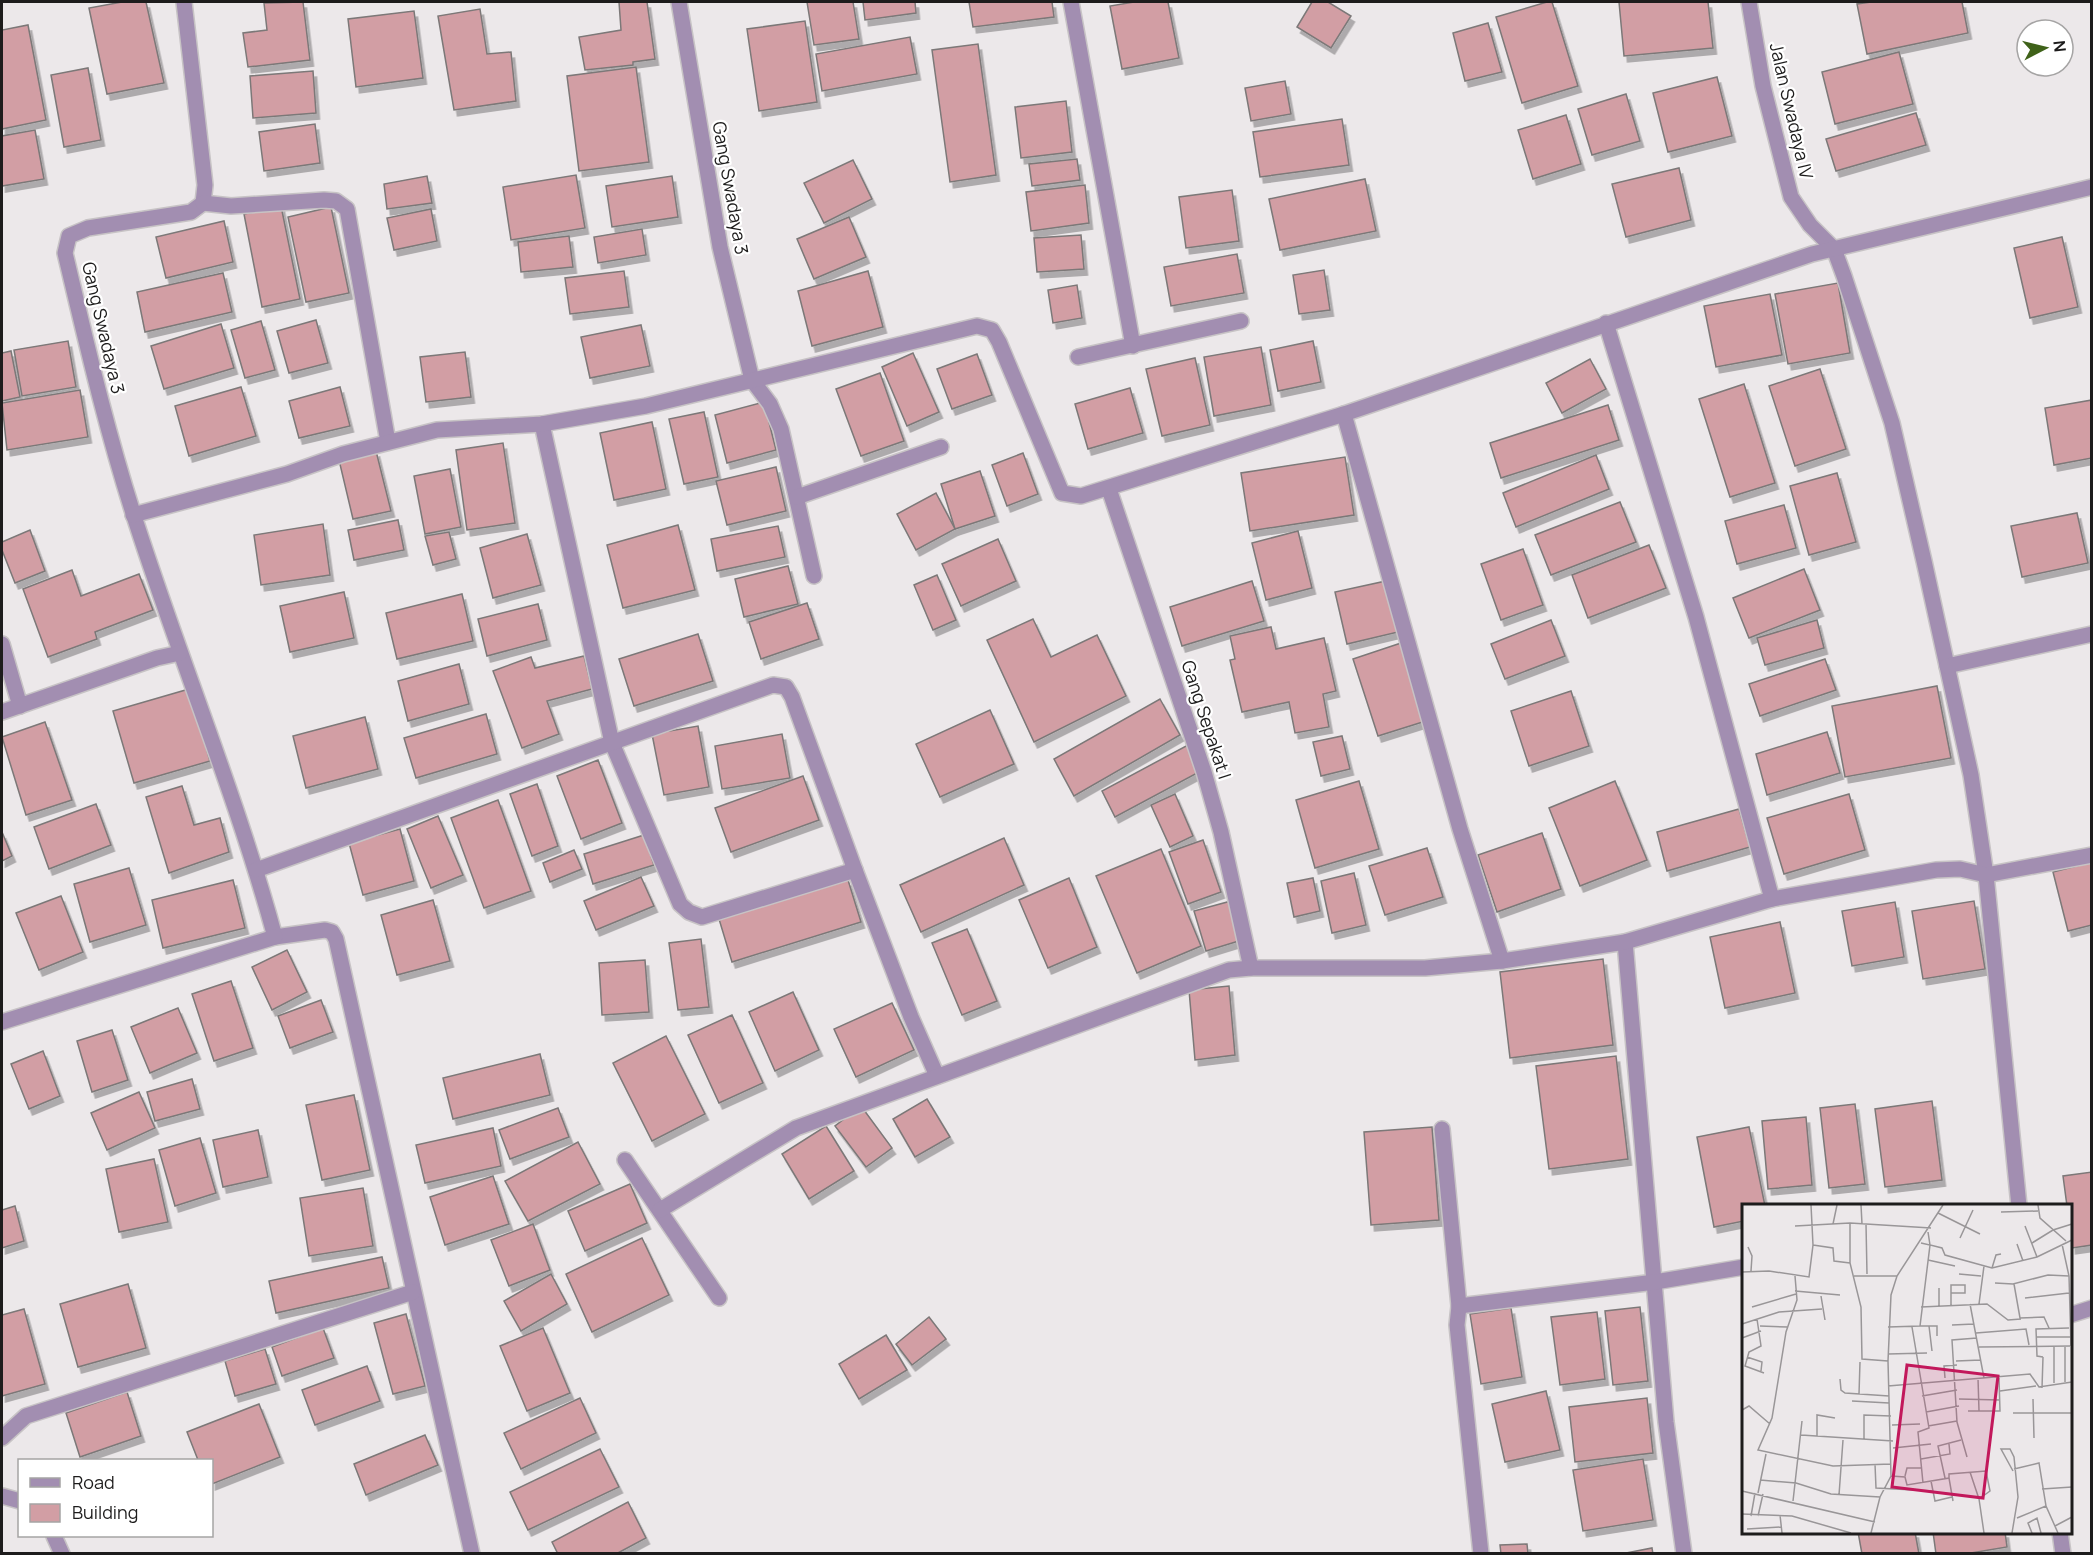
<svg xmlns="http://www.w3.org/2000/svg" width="2093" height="1555" font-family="Manrope,sans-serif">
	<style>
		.building { fill: #d29ea4; stroke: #7c7878; stroke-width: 1.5; filter: url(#shadow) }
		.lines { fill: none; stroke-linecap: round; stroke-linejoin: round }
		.minor-casing { stroke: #c7c3c5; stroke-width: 18 }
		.minor { stroke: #a28eb1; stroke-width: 15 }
		.labels { text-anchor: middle; stroke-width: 4.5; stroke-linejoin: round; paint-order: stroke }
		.street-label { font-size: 18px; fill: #1d1c1c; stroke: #fff }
		.inset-road { fill: none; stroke: #999698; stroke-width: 1.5 }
		.view { fill: #c2185b; fill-opacity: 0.15; stroke: #c2185b; stroke-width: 3 }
		.inset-edge { fill: none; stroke: #1d1c1c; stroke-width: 3 }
	</style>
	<defs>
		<filter id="shadow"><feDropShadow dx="3.5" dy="6" stdDeviation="0" flood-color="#0004"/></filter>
	</defs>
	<rect width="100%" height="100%" fill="#ece8ea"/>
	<g class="building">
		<polygon points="122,2 146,2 164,83 107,94 89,8"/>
		<polygon points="303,2 310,60 248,67 243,33 267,30 264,3"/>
		<polygon points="619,2 647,2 655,59 633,62 633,65 585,70 579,37 621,30"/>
		<polygon points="807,2 853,2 859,39 814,45"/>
		<polygon points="863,2 915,2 916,13 865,20"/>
		<polygon points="969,2 1052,2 1054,17 973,27"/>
		<polygon points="1134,2 1168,2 1179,58 1122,69 1110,6"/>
		<polygon points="1312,2 1328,2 1351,16 1331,48 1297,27"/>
		<polygon points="1547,2 1552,2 1578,86 1522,103 1496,17"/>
		<polygon points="1619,2 1708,2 1713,48 1624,56"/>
		<polygon points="1871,2 1962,2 1968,33 1867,54 1857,4"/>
		<polygon points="480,9 487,54 511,52 516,101 454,110 438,16"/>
		<polygon points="414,11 423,78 356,87 348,19"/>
		<polygon points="805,21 817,102 759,111 747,29"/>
		<polygon points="1488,23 1502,72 1465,81 1453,33"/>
		<polygon points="28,25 46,120 2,129 2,30"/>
		<polygon points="910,37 917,74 822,91 816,54"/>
		<polygon points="978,44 996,175 950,182 932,50"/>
		<polygon points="1899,52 1913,104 1835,124 1822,72"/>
		<polygon points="636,67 649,162 579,171 567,76"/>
		<polygon points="88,68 101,140 64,147 51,75"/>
		<polygon points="313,71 316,113 253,118 250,76"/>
		<polygon points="1717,77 1732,136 1668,152 1653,93"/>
		<polygon points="1285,81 1291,114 1251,121 1245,88"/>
		<polygon points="1626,94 1640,141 1592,155 1578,109"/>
		<polygon points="1066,101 1072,152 1021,158 1015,107"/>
		<polygon points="1916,113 1926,145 1836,171 1826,139"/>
		<polygon points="1566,115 1581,164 1533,179 1518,130"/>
		<polygon points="1342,119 1349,165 1260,177 1253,132"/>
		<polygon points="315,124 320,163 264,171 259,132"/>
		<polygon points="35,130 44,179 2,186 2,136"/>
		<polygon points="1077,159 1080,180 1032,186 1029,164"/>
		<polygon points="853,160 872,199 824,223 804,183"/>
		<polygon points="1679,168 1691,220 1626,237 1612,184"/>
		<polygon points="576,175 585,228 511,240 503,187"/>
		<polygon points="427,176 432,203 387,209 384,184"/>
		<polygon points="672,176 678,217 612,227 606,186"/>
		<polygon points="1365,179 1376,231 1280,250 1269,199"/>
		<polygon points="1085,185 1089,223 1031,231 1026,192"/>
		<polygon points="1232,190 1239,241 1186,248 1179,197"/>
		<polygon points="281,206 300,299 262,307 244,214"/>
		<polygon points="331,207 349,293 306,302 288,217"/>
		<polygon points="431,209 437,241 394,250 387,218"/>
		<polygon points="849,217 866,257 814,279 797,239"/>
		<polygon points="224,221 233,262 166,278 156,237"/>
		<polygon points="642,229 646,255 598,263 594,237"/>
		<polygon points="1081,235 1084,269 1037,272 1034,238"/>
		<polygon points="569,236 573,267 521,272 518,242"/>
		<polygon points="2062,237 2078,307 2030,318 2014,248"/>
		<polygon points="1237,254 1244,293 1171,306 1164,267"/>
		<polygon points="1324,270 1330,310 1299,314 1293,275"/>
		<polygon points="624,271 629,307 570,314 565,278"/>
		<polygon points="868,271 883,327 812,346 798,291"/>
		<polygon points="223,273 232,312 145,332 137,292"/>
		<polygon points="1838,283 1850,353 1788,364 1775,294"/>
		<polygon points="1077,285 1082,318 1053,323 1048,290"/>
		<polygon points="1770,294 1782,355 1716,367 1704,306"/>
		<polygon points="316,320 328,363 289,373 277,331"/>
		<polygon points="261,321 275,370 245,378 231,330"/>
		<polygon points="221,324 234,368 164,389 151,346"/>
		<polygon points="641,325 650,366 590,378 581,337"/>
		<polygon points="68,341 76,387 22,396 14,350"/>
		<polygon points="1313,341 1321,382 1278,391 1270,350"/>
		<polygon points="1261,347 1271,405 1214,416 1204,357"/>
		<polygon points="11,351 20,397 2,401 2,353"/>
		<polygon points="465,352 471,397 426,402 420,357"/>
		<polygon points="913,353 939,412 907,426 882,367"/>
		<polygon points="977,354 992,395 952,409 937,369"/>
		<polygon points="1195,358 1210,425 1162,436 1146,369"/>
		<polygon points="1590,359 1606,389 1562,413 1546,383"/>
		<polygon points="1820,369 1846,449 1795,466 1769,386"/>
		<polygon points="880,373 904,441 861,456 836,389"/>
		<polygon points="1744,384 1775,483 1730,497 1699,399"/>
		<polygon points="241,387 256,436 189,456 175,406"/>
		<polygon points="340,387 350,426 299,438 289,401"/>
		<polygon points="1130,388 1143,433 1088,449 1075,404"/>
		<polygon points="80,390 88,437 7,450 2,403"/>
		<polygon points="2092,400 2092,458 2054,465 2045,408"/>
		<polygon points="764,402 776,450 727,463 715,415"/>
		<polygon points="1608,405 1619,440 1501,478 1490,443"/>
		<polygon points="704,412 718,477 684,484 669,419"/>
		<polygon points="652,422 666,489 614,500 600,433"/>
		<polygon points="503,443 515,523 467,530 456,450"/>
		<polygon points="376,451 391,511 353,519 339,460"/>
		<polygon points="1023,453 1038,494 1007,506 992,465"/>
		<polygon points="1596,455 1609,489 1516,527 1503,493"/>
		<polygon points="1345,457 1354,515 1250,531 1241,473"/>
		<polygon points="776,467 786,511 727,525 716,481"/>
		<polygon points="450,469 461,527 425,534 414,476"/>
		<polygon points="980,471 995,516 955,529 941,484"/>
		<polygon points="1837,473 1856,542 1809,555 1790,486"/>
		<polygon points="936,493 955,529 916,550 897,514"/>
		<polygon points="1620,502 1636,542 1551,575 1535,535"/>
		<polygon points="1784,505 1796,548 1737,564 1725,521"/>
		<polygon points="2077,513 2088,563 2022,577 2011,526"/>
		<polygon points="398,520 404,550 354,560 348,530"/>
		<polygon points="323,524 330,575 261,585 254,535"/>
		<polygon points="678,525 695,590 623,608 607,545"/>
		<polygon points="778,526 785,557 717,571 711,539"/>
		<polygon points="30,530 45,571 15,583 2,550 2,542"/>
		<polygon points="1298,531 1312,588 1266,600 1252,543"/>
		<polygon points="449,532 456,559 433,565 425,536"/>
		<polygon points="527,534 541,585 493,598 480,548"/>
		<polygon points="998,539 1016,581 961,606 942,564"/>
		<polygon points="1649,545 1666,588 1588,618 1572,575"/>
		<polygon points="1523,549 1543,605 1501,620 1481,564"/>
		<polygon points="788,566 798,604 744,617 735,579"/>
		<polygon points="1804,569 1820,610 1749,638 1733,598"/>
		<polygon points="72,570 81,596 139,574 153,610 95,632 97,639 48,657 23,589"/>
		<polygon points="937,575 956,620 933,630 914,585"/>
		<polygon points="1252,581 1264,621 1182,646 1170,607"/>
		<polygon points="1386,581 1398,632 1347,644 1335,592"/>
		<polygon points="344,592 354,638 290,652 280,606"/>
		<polygon points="462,594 473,641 397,659 386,613"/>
		<polygon points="807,603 819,639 761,659 749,622"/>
		<polygon points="538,604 547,640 487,656 478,619"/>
		<polygon points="1033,619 1051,657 1097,635 1126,696 1034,742 987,640"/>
		<polygon points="1551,620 1565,656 1505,679 1491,644"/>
		<polygon points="1817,620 1824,648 1765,665 1757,638"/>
		<polygon points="1271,627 1276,649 1324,638 1336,691 1323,694 1329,727 1295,733 1289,702 1242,712 1230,660 1235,659 1230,636"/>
		<polygon points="698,634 713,681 634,706 619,659"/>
		<polygon points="1404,642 1429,720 1378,736 1353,659"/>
		<polygon points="584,656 592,689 547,701 559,734 522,748 493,671 531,657 535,668"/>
		<polygon points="1825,659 1836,690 1760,716 1749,684"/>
		<polygon points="459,664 469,704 408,721 398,681"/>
		<polygon points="1937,686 1951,758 1845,777 1832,706"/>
		<polygon points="189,689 210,761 134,783 113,711"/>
		<polygon points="1571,691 1589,746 1529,766 1511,711"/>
		<polygon points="1160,699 1180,735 1074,796 1054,759"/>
		<polygon points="990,710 1014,764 940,797 916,744"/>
		<polygon points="486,714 497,754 416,778 404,738"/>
		<polygon points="365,717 378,769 306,788 293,736"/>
		<polygon points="45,722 72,800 26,815 2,737"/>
		<polygon points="698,726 709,787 664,795 652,734"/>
		<polygon points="1827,732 1840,773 1767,795 1756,754"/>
		<polygon points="782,734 790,778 722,789 715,746"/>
		<polygon points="1342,736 1350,769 1321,776 1313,742"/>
		<polygon points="1188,745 1201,771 1115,817 1102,791"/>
		<polygon points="598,760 622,823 581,839 557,776"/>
		<polygon points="803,776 819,820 731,852 715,808"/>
		<polygon points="1359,781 1379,849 1315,868 1296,800"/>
		<polygon points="1615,781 1647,860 1580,886 1549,808"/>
		<polygon points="537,784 558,846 532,856 510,794"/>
		<polygon points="182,786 194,825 220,818 229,852 169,873 146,797"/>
		<polygon points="1175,794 1193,836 1170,847 1151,805"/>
		<polygon points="1849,794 1865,850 1784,874 1767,818"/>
		<polygon points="498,800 531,891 484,908 451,818"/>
		<polygon points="96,804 111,845 49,869 34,827"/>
		<polygon points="1739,809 1750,847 1667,871 1657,832"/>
		<polygon points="438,816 463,875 431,888 407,829"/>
		<polygon points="400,829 414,881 363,895 349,843"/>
		<polygon points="2,832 12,856 2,861"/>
		<polygon points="1542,833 1561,889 1497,912 1478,855"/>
		<polygon points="644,835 654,865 593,884 584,854"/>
		<polygon points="1004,838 1024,885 921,932 900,885"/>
		<polygon points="1203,840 1221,892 1188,904 1169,852"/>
		<polygon points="1427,848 1443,897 1385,915 1369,866"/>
		<polygon points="1161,849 1201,946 1137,973 1096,876"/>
		<polygon points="574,850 582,869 550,882 543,863"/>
		<polygon points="2092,862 2092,925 2068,931 2053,872"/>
		<polygon points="129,868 146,925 90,942 74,884"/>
		<polygon points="1354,873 1366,925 1332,933 1321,881"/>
		<polygon points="641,877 654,906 596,930 584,901"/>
		<polygon points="1069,878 1097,947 1048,968 1019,900"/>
		<polygon points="1313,878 1320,911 1294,917 1287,883"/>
		<polygon points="233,880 245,928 163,948 152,900"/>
		<polygon points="848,880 861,922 732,962 719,919"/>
		<polygon points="61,896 83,952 39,970 16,913"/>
		<polygon points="433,900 450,961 397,975 381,915"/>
		<polygon points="1231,901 1242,940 1206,951 1194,911"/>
		<polygon points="1974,901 1985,969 1923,979 1912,911"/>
		<polygon points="1895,902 1904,957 1852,966 1842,911"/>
		<polygon points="1780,922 1795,993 1725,1008 1710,937"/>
		<polygon points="967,929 997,1001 962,1015 932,943"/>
		<polygon points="701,939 709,1007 678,1010 669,943"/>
		<polygon points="287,950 307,992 272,1010 252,967"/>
		<polygon points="1603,959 1613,1045 1510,1058 1500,972"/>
		<polygon points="645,960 649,1012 602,1015 599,963"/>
		<polygon points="231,981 253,1048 214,1061 192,994"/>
		<polygon points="1229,986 1235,1055 1195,1060 1189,990"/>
		<polygon points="793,992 819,1050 775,1071 749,1012"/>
		<polygon points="321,1000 333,1032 290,1048 278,1016"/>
		<polygon points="892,1003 914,1050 856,1077 834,1029"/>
		<polygon points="178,1008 197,1053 150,1073 131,1027"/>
		<polygon points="732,1015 763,1083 719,1103 688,1035"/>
		<polygon points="112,1030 128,1080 92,1092 77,1041"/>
		<polygon points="666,1036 705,1114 652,1141 613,1063"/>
		<polygon points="43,1051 60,1096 29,1109 11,1064"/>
		<polygon points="540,1054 550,1095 453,1119 443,1078"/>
		<polygon points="1616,1056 1628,1159 1549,1169 1536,1066"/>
		<polygon points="192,1079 200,1109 155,1121 147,1092"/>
		<polygon points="139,1092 155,1128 107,1150 91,1113"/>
		<polygon points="354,1095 370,1170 322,1180 306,1105"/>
		<polygon points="927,1099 950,1137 915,1157 893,1119"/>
		<polygon points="1932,1101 1942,1180 1885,1187 1875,1109"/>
		<polygon points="1855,1104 1865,1184 1829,1188 1820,1108"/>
		<polygon points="861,1106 892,1148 866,1167 835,1126"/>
		<polygon points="558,1108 569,1137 510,1159 499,1130"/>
		<polygon points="1806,1117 1812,1185 1768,1189 1762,1121"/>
		<polygon points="826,1126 854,1171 809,1199 782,1154"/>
		<polygon points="1432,1127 1439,1220 1371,1225 1364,1132"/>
		<polygon points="1749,1127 1765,1206 1744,1206 1744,1221 1714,1227 1697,1137"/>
		<polygon points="493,1128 501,1166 425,1183 416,1145"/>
		<polygon points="258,1130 268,1177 223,1187 213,1140"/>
		<polygon points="200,1138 216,1193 175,1206 159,1150"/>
		<polygon points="578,1142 600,1184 528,1221 505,1181"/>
		<polygon points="154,1159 168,1222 119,1232 106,1169"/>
		<polygon points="2092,1172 2092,1245 2072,1248 2070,1206 2067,1206 2063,1176"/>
		<polygon points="493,1176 509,1224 445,1245 430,1197"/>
		<polygon points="630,1184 647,1223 585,1251 568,1211"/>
		<polygon points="363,1188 373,1246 309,1256 300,1198"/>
		<polygon points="15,1206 24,1241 2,1248 2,1210"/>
		<polygon points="533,1224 550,1270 509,1286 491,1240"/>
		<polygon points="642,1238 669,1295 592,1332 566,1274"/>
		<polygon points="382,1257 389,1288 276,1313 269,1281"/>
		<polygon points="551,1274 567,1304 521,1331 504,1301"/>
		<polygon points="128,1284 146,1348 78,1367 60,1304"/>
		<polygon points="1640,1307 1648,1381 1613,1385 1605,1311"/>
		<polygon points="1511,1308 1522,1377 1481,1384 1470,1314"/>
		<polygon points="24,1309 45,1384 2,1396 2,1315"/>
		<polygon points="1597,1312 1605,1379 1560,1385 1551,1317"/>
		<polygon points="406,1314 425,1386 393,1394 374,1323"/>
		<polygon points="929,1317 946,1339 912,1365 896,1344"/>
		<polygon points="323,1328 334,1358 282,1376 272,1347"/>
		<polygon points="543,1328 570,1393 527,1411 500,1346"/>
		<polygon points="886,1335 907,1370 859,1399 839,1364"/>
		<polygon points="265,1349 276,1384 235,1396 225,1361"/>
		<polygon points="367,1366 380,1401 315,1425 302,1390"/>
		<polygon points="1546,1391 1560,1450 1505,1462 1492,1404"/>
		<polygon points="127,1392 141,1436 80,1457 66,1413"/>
		<polygon points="580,1398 596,1433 521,1469 504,1433"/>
		<polygon points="1647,1398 1653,1453 1575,1462 1569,1407"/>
		<polygon points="259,1404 280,1457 212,1484 212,1460 198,1460 187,1432"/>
		<polygon points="425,1435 438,1465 366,1495 354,1464"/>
		<polygon points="600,1449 619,1487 528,1530 510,1492"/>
		<polygon points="1643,1459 1653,1520 1583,1531 1573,1470"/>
		<polygon points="628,1502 646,1538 616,1554 558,1554 552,1542"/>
		<polygon points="1858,1532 1915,1532 1919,1554 1862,1554"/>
		<polygon points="1933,1532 2005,1532 2007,1547 1965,1554 1936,1554"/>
		<polygon points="1527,1544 1528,1554 1501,1554 1500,1545"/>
		<polygon points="1652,1548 1653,1554 1621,1554"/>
	</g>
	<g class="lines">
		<g class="minor-casing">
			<g id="minor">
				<path d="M184 2 205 185 203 203 191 212 88 228 69 236 65 253C86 341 106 429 134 516 179 657 236 794 275 937L325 930 332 932 336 939 472 1554"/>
				<polyline points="679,2 720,247 752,380 770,404 781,429 814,576"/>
				<polyline points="1071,2 1133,346"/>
				<polyline points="1749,2 1763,86 1791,197 1810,225 1834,249 1844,276 1892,423 1924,561 1971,775 1986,875 2019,1206"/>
				<polyline points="203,203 231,206 324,200 336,201 347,209 388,442"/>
				<polyline points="1606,323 1696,617 1772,899"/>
				<polyline points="1078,357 1241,321"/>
				<polyline points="1344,414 1460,829 1502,961"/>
				<polyline points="542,424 612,743 680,904 689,912 702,917 855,870"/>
				<polyline points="1109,489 1204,772 1221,832 1251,968"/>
				<polyline points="797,497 941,447"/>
				<polyline points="133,515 287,474 343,454 437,430 542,424 646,406 977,326 992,330 999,342 1062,493 1081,496 1344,414 1812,254 2092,187"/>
				<polyline points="2,644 20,706"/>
				<polyline points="1947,666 2092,634"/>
				<polyline points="2,712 157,658 180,653"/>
				<polyline points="256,870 773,685 786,687 792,697 855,870 911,1017 937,1076"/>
				<polyline points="1625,942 1666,1422 1684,1554"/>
				<polyline points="2,1022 275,937"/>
				<polyline points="1442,1129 1459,1306 1457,1325 1481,1554"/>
				<polyline points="625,1160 719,1298"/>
				<polyline points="660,1210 796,1128 1229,970 1251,968 1425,968 1502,961 1625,942 1772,899 1936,870 1960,869 1986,875 2092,855"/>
				<polyline points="1459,1306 1655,1282 1744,1267"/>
				<polyline points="2070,1315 2092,1308"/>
				<polyline points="2,1438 26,1416 413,1292"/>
				<polyline points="2,1496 20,1501"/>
				<polyline points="2060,1532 2063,1554"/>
				<polyline points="54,1536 62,1554"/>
			</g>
		</g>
		<use href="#minor" class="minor"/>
	</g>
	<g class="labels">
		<g class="street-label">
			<text transform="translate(1791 111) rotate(77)" y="6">Jalan Swadaya IV</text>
			<text transform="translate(730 188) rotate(80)" y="6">Gang Swadaya 3</text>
			<text transform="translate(103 328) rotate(77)" y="6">Gang Swadaya 3</text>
			<text transform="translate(1206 720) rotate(72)" y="6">Gang Sepakat I</text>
		</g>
	</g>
	<g transform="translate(1742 1204)">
		<rect width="330" height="330" fill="#ece8ea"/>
		<path class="inset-road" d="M119 1 120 20M296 1 298 14 324 37M259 8 296 7M196 9 238 30M108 19V59L119 103 120 155 146 157M91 20 95 1M124 20 125 70M53 22 108 19 189 24M283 22 295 53M186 28 188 41 200 44 203 51 250 64 295 53 330 36M218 34 231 6M290 39 311 26 330 20M275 40 281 57M320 40 327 72 329 142M71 41 91 44 92 57 108 59M6 43 10 52 9 67M186 56 213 62M250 64 254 51 259 50M0 68 27 67 67 73 71 41 69 1M217 70 239 72M53 72 55 96 44 128 30 214 16 246 91 262 149 260M112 72H155M253 79 271 80 306 71 327 72M272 80 278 114 302 113 307 124M53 87 98 91M79 92 83 116M283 94 327 89M228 100 242 174M237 100 242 62M209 102V81H223V89H209M10 103 54 90M179 103 245 100 266 116 279 115M197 103V84M15 115 19 142 7 148 3 162 22 169M0 120 37 108 80 105M210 121 232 120M18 122 46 123M178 122H195V132M187 122 190 147M146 123 178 122 188 41 179 39M170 123 187 224 176 228 181 279M234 129 284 125 287 141M294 133H328M0 134 19 127M323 142V178M237 143 328 142M146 150 185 149M5 153 20 158 19 167M301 153 295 152 294 125 327 124M214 157 239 156M203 174 202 162 215 161M236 174 237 207M98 175 99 186 103 189 147 192M312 179V142M146 182 288 170 297 183 330 178M300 184 301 153M258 187 294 182M117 190 118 158M180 192 215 186M217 195 258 196M291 195 292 234M110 197 147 199M0 206 7 202 28 220M226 207H258L257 174M184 208 217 202M271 209H330M150 221 178 220M186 222 215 217M59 231 151 237M75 233V211L93 214M122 235V211L149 212M151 244 189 240M225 253 215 218 210 136 235 134M179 255 208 250 207 240M133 260 134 284 191 287M272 265 297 259 304 302 316 329M228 268 237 295M149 272 163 273 165 281 207 274V270L244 267 248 287 237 295M163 272 165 264H179M203 274 196 242 219 236M207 274 211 297M18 276 54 279 89 290 138 293M189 277 193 297 210 293M300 285 330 283M0 287 133 318M16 289 24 250M97 291 101 236M237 295 242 329M51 297 60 217M0 310 50 312 109 329M38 311 40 329M9 312 13 289M16 312 21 290M275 314 304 302M313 322 330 313M5 325 39 323M129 329 138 293 149 272 146 157 149 91 155 72 201 1M270 329 276 293 272 253 268 245H259L271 267M290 329 286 319 295 314 299 329"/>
		<path class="view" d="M165 161 256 172 241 294 150 283Z"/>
		<rect width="330" height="330" class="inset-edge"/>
	</g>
	<rect width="2093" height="1555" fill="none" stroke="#1d1c1c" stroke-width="6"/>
	<rect x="18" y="1459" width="195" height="78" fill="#ffffff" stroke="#a5a4a4" stroke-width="1.5"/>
	<rect x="30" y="1478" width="30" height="9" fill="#a28eb1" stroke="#a5a4a4" stroke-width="1.5"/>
	<text x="72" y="1489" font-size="18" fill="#1d1c1c">Road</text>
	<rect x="30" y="1504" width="30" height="18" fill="#d29ea4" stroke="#a5a4a4" stroke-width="1.5"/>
	<text x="72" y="1519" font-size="18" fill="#1d1c1c">Building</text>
	<g transform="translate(2045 48) rotate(83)"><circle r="28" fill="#ffffff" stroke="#a5a4a4" stroke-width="1.5"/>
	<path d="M0-4.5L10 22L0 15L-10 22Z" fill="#3f6219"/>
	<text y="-9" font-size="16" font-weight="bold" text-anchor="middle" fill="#1d1c1c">N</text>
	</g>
</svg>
